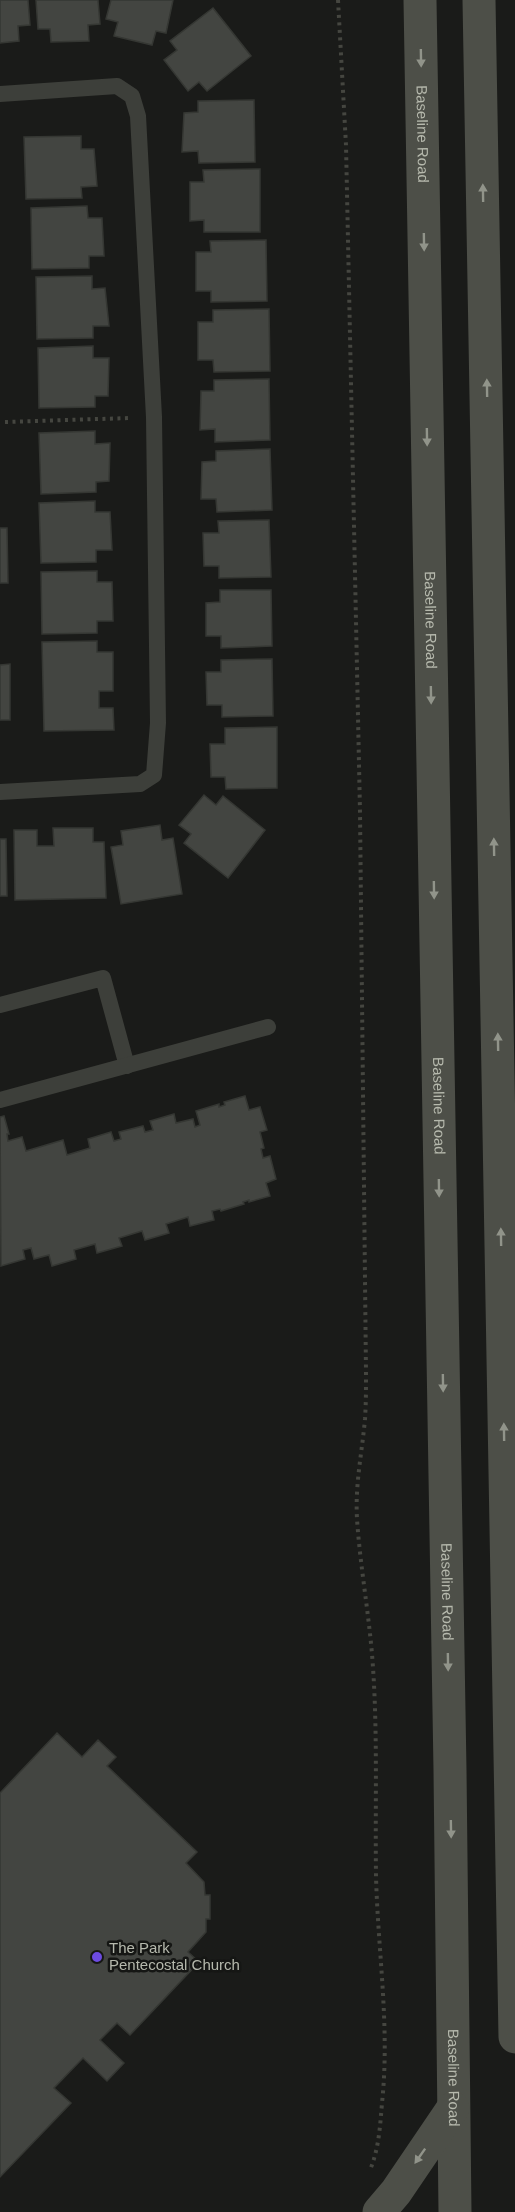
<svg xmlns="http://www.w3.org/2000/svg" width="515" height="2212" font-family="Helvetica,sans-serif">
	<style>
		.building { fill: #434541; stroke: #353733; stroke-width: 1.5 }
		.lines { fill: none; stroke-linecap: round; stroke-linejoin: round }
		.path { stroke: #454640; stroke-width: 4; stroke-dasharray: 3 4.5; stroke-linecap: butt }
		.lane { stroke: #3d3f3a; stroke-width: 16 }
		.secondary { stroke: #4d4f48; stroke-width: 33 }
		.oneway { fill: #91948a }
		.poi-dot { fill: #6d4be1; stroke: #151614; stroke-width: 2 }
		.labels { text-anchor: middle; stroke-width: 5; stroke-linejoin: round; paint-order: stroke }
		.street-label { font-size: 15px; fill: #b6b9ad; stroke: #151614 }
		.poi-label { font-size: 15px; fill: #b6b9ad; stroke: #151614; text-anchor: start }
	</style>
	<rect width="100%" height="100%" fill="#1a1b19"/>
	<g class="building">
		<polygon points="0,0 28,0 30,25 18,26 19,41 0,43"/>
		<polygon points="36,0 98,0 100,24 88,25 89,41 51,42 50,29 38,29"/>
		<polygon points="111,0 173,0 166,33 156,31 152,45 114,36 118,22 106,19"/>
		<polygon points="213,8 251,56 207,91 199,82 188,91 164,60 177,50 170,41"/>
		<polygon points="254,100 255,162 199,163 198,151 182,152 184,113 198,112 198,101"/>
		<polygon points="81,136 81,149 94,149 97,186 81,187 82,198 26,199 24,137"/>
		<polygon points="260,169 260,232 204,232 204,220 190,221 190,182 204,182 203,170"/>
		<polygon points="87,206 88,218 102,218 104,256 89,256 89,268 32,269 31,208"/>
		<polygon points="266,240 267,301 211,302 211,291 196,291 196,252 211,252 210,241"/>
		<polygon points="92,276 92,289 105,288 109,326 93,326 93,338 37,339 36,277"/>
		<polygon points="269,309 270,371 214,372 213,360 198,360 198,322 213,322 213,310"/>
		<polygon points="93,346 93,358 109,358 108,396 95,396 95,407 39,408 38,348"/>
		<polygon points="269,379 270,440 215,442 215,429 200,430 201,391 214,391 214,380"/>
		<polygon points="95,431 95,444 110,443 109,481 96,482 96,492 41,494 39,433"/>
		<polygon points="270,449 272,510 217,512 216,499 201,499 202,462 216,461 216,451"/>
		<polygon points="95,501 95,512 110,512 112,550 96,550 96,562 41,563 39,503"/>
		<polygon points="269,520 271,577 219,578 219,566 204,566 203,533 219,533 218,521"/>
		<polygon points="0,528 7,528 8,583 0,583"/>
		<polygon points="97,571 97,582 112,582 113,621 97,621 97,633 42,634 41,572"/>
		<polygon points="220,590 271,590 272,646 221,648 221,636 206,636 206,603 220,602"/>
		<polygon points="97,641 97,652 113,652 113,691 99,691 99,708 113,708 114,730 44,731 42,642"/>
		<polygon points="272,659 273,716 222,717 222,705 207,705 206,672 221,672 221,660"/>
		<polygon points="10,664 10,720 0,720 0,665"/>
		<polygon points="277,727 277,788 226,789 225,777 211,777 210,744 225,744 225,728"/>
		<polygon points="204,795 216,805 223,796 265,830 228,878 184,843 191,834 179,825"/>
		<polygon points="160,825 162,840 173,838 182,894 121,904 111,847 123,845 121,831"/>
		<polygon points="53,828 93,828 93,842 104,842 106,898 15,900 14,830 37,830 37,846 54,846"/>
		<polygon points="0,839 6,839 7,896 0,896"/>
		<polygon points="245,1096 249,1110 260,1107 267,1130 260,1132 264,1148 261,1149 263,1158 270,1156 276,1179 266,1183 270,1196 249,1202 249,1200 243,1202 244,1204 221,1211 220,1209 212,1211 214,1220 190,1226 188,1217 166,1224 169,1233 145,1240 142,1231 119,1238 122,1246 97,1253 95,1244 74,1250 76,1259 52,1266 49,1255 34,1259 31,1248 23,1250 25,1259 1,1266 0,1117 4,1116 9,1134 7,1134 8,1141 22,1137 26,1151 63,1140 67,1155 90,1148 88,1139 111,1132 114,1141 121,1139 119,1132 143,1126 145,1132 153,1130 150,1121 174,1114 176,1123 193,1119 195,1127 200,1125 196,1111 219,1104 219,1107 225,1105 224,1102"/>
		<polygon points="57,1733 82,1757 98,1740 116,1757 107,1766 197,1852 186,1863 204,1882 205,1895 210,1895 210,1919 206,1919 206,1932 188,1952 199,1962 130,2035 117,2023 100,2040 124,2063 107,2081 83,2058 54,2088 71,2103 0,2177 0,1793"/>
	</g>
	<g class="lines">
		<g class="path">
			<path d="M338 0 346 145 360 812 366 1374C366 1389 366 1404 365 1419 362 1453 355 1484 357 1519 360 1564 368 1608 372 1654 378 1728 375 1802 376 1876 378 1953 390 2027 382 2103 380 2127 379 2148 370 2170"/>
			<polyline points="5,422 130,418"/>
		</g>
		<g class="lane">
			<polyline points="0,94 117,86 132,96 138,116 154,417 158,723 154,775 140,784 0,792"/>
			<polyline points="0,1005 103,978 127,1066"/>
			<polyline points="0,1100 268,1027"/>
		</g>
		<g class="secondary">
			<path id="s1" d="M420 0 450 1770 455 2212"/>
			<polyline points="479,0 515,2037"/>
			<polyline points="379,2212 396,2192 453,2108"/>
		</g>
	</g>
	<defs><path id="oneway-solid" d="M-6-.8H1V-3.2L6.5 0L1 3.2V.8H-6Z" transform="scale(1.5)"/></defs>
	<g class="oneway">
		<use href="#oneway-solid" transform="translate(421 58) rotate(89)"/>
		<use href="#oneway-solid" transform="translate(483 193) rotate(-91)"/>
		<use href="#oneway-solid" transform="translate(424 242) rotate(89)"/>
		<use href="#oneway-solid" transform="translate(487 388) rotate(-91)"/>
		<use href="#oneway-solid" transform="translate(427 437) rotate(89)"/>
		<use href="#oneway-solid" transform="translate(431 695) rotate(89)"/>
		<use href="#oneway-solid" transform="translate(494 847) rotate(-91)"/>
		<use href="#oneway-solid" transform="translate(434 890) rotate(89)"/>
		<use href="#oneway-solid" transform="translate(498 1042) rotate(-91)"/>
		<use href="#oneway-solid" transform="translate(439 1188) rotate(89)"/>
		<use href="#oneway-solid" transform="translate(501 1237) rotate(-91)"/>
		<use href="#oneway-solid" transform="translate(443 1383) rotate(89)"/>
		<use href="#oneway-solid" transform="translate(504 1432) rotate(-91)"/>
		<use href="#oneway-solid" transform="translate(448 1662) rotate(89)"/>
		<use href="#oneway-solid" transform="translate(451 1829) rotate(89)"/>
		<use href="#oneway-solid" transform="translate(420 2156) rotate(125)"/>
	</g>
	<circle class="poi-dot" cx="97" cy="1957" r="6"/>
	<g class="labels">
		<g class="street-label">
			<text dy="5" stroke="none"><textPath href="#s1" startOffset="134">Baseline Road</textPath></text>
			<text dy="5" stroke="none"><textPath href="#s1" startOffset="620">Baseline Road</textPath></text>
			<text dy="5" stroke="none"><textPath href="#s1" startOffset="1106">Baseline Road</textPath></text>
			<text dy="5" stroke="none"><textPath href="#s1" startOffset="1592">Baseline Road</textPath></text>
			<text dy="5" stroke="none"><textPath href="#s1" startOffset="2078">Baseline Road</textPath></text>
		</g>
		<g class="poi-label">
			<text x="109" y="1953">The Park<tspan x="109" dy="17">Pentecostal Church</tspan></text>
		</g>
	</g>
</svg>
